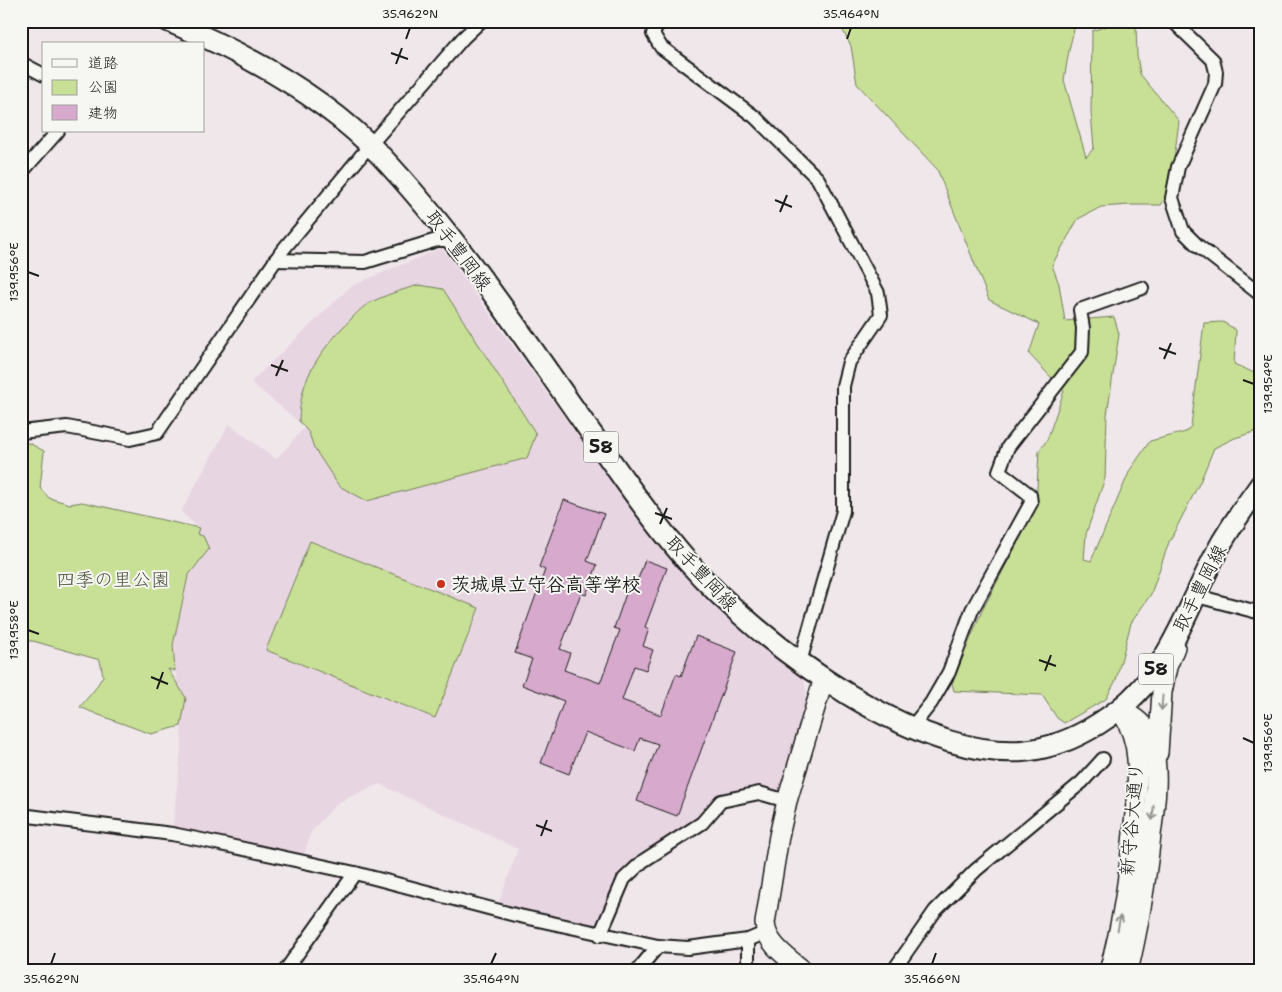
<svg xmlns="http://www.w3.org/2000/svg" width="1282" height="992" font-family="'Shantell Sans','Klee One',sans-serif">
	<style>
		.built { fill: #e8d5e2 }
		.green { fill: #c8e096; stroke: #727e59 }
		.building { fill: #d7aacd; stroke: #1c1c1c }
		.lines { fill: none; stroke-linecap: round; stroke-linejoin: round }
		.street-casing { stroke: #1c1c1c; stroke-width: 16 }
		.secondary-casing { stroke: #1c1c1c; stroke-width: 22 }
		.primary-casing { stroke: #1c1c1c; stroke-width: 24 }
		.street { stroke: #f6f6f2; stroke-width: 12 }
		.secondary { stroke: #f6f6f2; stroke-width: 19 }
		.primary { stroke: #f6f6f2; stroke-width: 20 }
		.oneway { stroke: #949492 }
		.ticks { fill: none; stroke: #1c1c1c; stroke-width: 2 }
		.poi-dot { fill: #c8321e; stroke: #f6f6f2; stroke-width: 2 }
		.labels { text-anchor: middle; stroke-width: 4; stroke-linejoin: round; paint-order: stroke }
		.shield { fill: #f6f6f2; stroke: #5d5d5c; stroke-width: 1 }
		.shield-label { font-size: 18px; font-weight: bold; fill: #1c1c1c }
		.street-label { font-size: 19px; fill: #1c1c1c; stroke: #f6f6f2 }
		.park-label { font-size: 19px; fill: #505741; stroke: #f6f6f2 }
		.poi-label { font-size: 19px; font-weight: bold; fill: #1c1c1c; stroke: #f6f6f2; text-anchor: start }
		.neatline { fill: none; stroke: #1c1c1c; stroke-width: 2 }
		.ticks-label { font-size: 12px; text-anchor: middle; fill: #1c1c1c }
	</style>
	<rect width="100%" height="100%" fill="#f0e7eb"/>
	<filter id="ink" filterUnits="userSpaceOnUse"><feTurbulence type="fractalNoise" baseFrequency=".02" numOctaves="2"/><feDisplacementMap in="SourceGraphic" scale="10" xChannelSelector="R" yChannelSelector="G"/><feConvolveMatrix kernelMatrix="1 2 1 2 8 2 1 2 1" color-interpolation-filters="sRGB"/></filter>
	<g filter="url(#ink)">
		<polygon class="built" points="442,248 601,468 658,539 703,593 735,622 804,679 807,699 778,793 758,785 721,801 624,879 600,935 496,910 518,849 379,784 337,803 311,832 302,862 172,834 182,740 173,645 199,528 181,512 229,424 276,459 305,427 251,382 351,286"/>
		<g class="green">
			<polygon points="838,21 1076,21 1069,50 1064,80 1086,157 1094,148 1091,113 1092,31 1121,21 1136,25 1137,55 1140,74 1179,121 1170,191 1161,205 1130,205 1101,207 1078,219 1052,265 1059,284 1065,321 1114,317 1119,334 1107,415 1105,478 1086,534 1084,559 1091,561 1130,470 1150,441 1186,432 1191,426 1204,323 1223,322 1236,330 1234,364 1261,376 1261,428 1260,430 1235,438 1214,448 1200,482 1169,542 1151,594 1131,623 1116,680 1106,699 1064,723 1057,718 1042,695 954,691 952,683 982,611 1036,507 1039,451 1047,440 1064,391 1029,354 1039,324 989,300 937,169 857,84 851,46"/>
			<path d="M419 285 443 289 536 434 527 458 367 501 339 486 314 448 309 433 299 421C300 380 316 357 343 327 351 320 359 309 368 304 384 295 402 290 419 285Z"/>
			<polygon points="21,443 29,443 44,451 40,488 49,498 70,504 82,502 199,528 197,534 203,536 209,549 188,576 173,645 175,671 168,669 186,698 181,726 151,734 99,715 80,707 95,689 103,676 100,660 33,641 21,641"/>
			<polygon points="310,541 479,608 435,718 266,650"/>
		</g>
		<polygon class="building" points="564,500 604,514 587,561 597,565 586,595 581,593 560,649 570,653 564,670 600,683 620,630 614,628 628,588 634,590 645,560 667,568 645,627 649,629 643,646 653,650 646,670 634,666 622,700 661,715 676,674 681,676 696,636 737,652 677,816 637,801 658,744 640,738 635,751 585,732 569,774 541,763 564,701 522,685 532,659 515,653 545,570 539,567"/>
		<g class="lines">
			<g class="street-casing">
				<g id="street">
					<polyline points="659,21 653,34 661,47 755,117 818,179 878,293 881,315 849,362 843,386 843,511 800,662"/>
					<polyline points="1173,21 1213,60 1216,72 1215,84 1178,167 1172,198 1183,231 1197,245 1261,295"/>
					<polyline points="21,63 44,75"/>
					<polyline points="21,173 58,131"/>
					<polyline points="275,260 365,262 437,240 454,240"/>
					<polyline points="21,432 67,427 130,439 157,433 282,251 370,145 463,38 481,21"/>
					<polyline points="1197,596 1261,613"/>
					<polyline points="912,727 931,703 949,672 972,610 1031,503 1030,495 999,471 1008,447 1082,352 1083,328 1080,310 1142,288"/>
					<polyline points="21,815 172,834 202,840 355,873 515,915 658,946 688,948 748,940 767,932"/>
					<polyline points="600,935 624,879 643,861 702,823 721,801 759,793 787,801"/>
					<polyline points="748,940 748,971"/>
					<polyline points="285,971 355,873"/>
					<polyline points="637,971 658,946"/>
					<polyline points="893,971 935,911 976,870 1082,782 1103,759"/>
				</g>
			</g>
			<g class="secondary-casing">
				<g id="secondary">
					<path d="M1120 709C1131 716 1145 723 1150 737 1161 768 1155 803 1151 835 1146 881 1139 926 1128 971"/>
					<polyline points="1158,753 1162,692 1167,667 1175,647"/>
					<path d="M804 971C788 958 766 944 765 923L779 836 787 801 824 678"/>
					<path d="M1109 971C1123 923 1129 873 1134 824 1136 803 1139 780 1137 759 1136 741 1131 727 1122 712"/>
				</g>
			</g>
			<g class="primary-casing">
				<path id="primary" d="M168 21C245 53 323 95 381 156 464 244 529 346 599 444 627 484 655 524 687 561 758 642 929 774 1042 748 1069 742 1096 727 1118 710 1172 669 1190 599 1222 542 1234 522 1247 503 1261 484"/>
			</g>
			<use href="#street" class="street"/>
			<use href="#secondary" class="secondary"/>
			<use href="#primary" class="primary"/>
		</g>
		<defs><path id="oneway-shaft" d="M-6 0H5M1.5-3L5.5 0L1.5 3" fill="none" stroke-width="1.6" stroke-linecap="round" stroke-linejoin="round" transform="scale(1.25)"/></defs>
		<g class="oneway">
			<use href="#oneway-shaft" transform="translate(1162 703) rotate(94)"/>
			<use href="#oneway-shaft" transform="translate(1153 813) rotate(96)"/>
			<use href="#oneway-shaft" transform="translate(1119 923) rotate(-80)"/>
		</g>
	</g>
	<path class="ticks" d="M406 39 410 28M847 39 851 28M391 53 408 59M396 64 402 48M775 200 792 207M780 212 787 195M28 272 39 276M1159 348 1176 354M1164 359 1171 343M271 365 288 371M276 376 283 360M1243 380 1254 384M655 513 672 519M660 524 667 508M28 630 39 634M1039 660 1056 666M1045 671 1051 655M151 677 168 684M157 689 163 672M1243 738 1254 743M536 825 552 831M541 836 547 820M51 964 55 953M491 964 496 953M932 964 936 953"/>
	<circle class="poi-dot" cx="441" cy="584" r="5"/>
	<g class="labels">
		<g class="shield">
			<rect x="583.5" y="431.5" width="35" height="31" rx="4"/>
			<rect x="1138.5" y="653.5" width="35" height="31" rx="4"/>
		</g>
		<g class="shield-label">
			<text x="601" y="453">58</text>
			<text x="1156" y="675">58</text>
		</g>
		<g class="street-label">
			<text transform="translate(459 250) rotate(53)" y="7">取手豊岡線</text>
			<text transform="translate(702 573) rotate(47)" y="7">取手豊岡線</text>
			<text transform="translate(1199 588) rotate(-63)" y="7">取手豊岡線</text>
			<text transform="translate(1131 819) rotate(-85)" y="7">新守谷大通り</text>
		</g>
		<g class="park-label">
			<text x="113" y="586">四季の里公園</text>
		</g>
		<g class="poi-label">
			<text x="451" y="591">茨城県立守谷高等学校</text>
		</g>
	</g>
	<rect width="1282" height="992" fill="none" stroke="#f6f6f2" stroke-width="55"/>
	<rect x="42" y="42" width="162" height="90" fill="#f6f6f2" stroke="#9f9f9c"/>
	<rect x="52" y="59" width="25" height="8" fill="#f6f6f2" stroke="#9f9f9c"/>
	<text x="88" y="68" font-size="15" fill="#1c1c1c">道路</text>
	<rect x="52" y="80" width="25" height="15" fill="#c8e096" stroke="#9f9f9c"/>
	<text x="88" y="92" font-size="15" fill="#1c1c1c">公園</text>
	<rect x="52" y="105" width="25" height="15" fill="#d7aacd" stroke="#9f9f9c"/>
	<text x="88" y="118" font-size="15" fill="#1c1c1c">建物</text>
	<rect x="28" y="28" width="1226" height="936" class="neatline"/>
	<g class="ticks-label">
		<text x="410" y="18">35.962°N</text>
		<text x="851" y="18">35.964°N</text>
		<text transform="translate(14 272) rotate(-90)" y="4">139.956°E</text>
		<text transform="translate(1268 384) rotate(-90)" y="4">139.954°E</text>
		<text transform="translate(14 630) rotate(-90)" y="4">139.958°E</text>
		<text transform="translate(1268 743) rotate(-90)" y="4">139.956°E</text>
		<text x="51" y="983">35.962°N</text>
		<text x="491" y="983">35.964°N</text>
		<text x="932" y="983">35.966°N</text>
	</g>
</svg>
